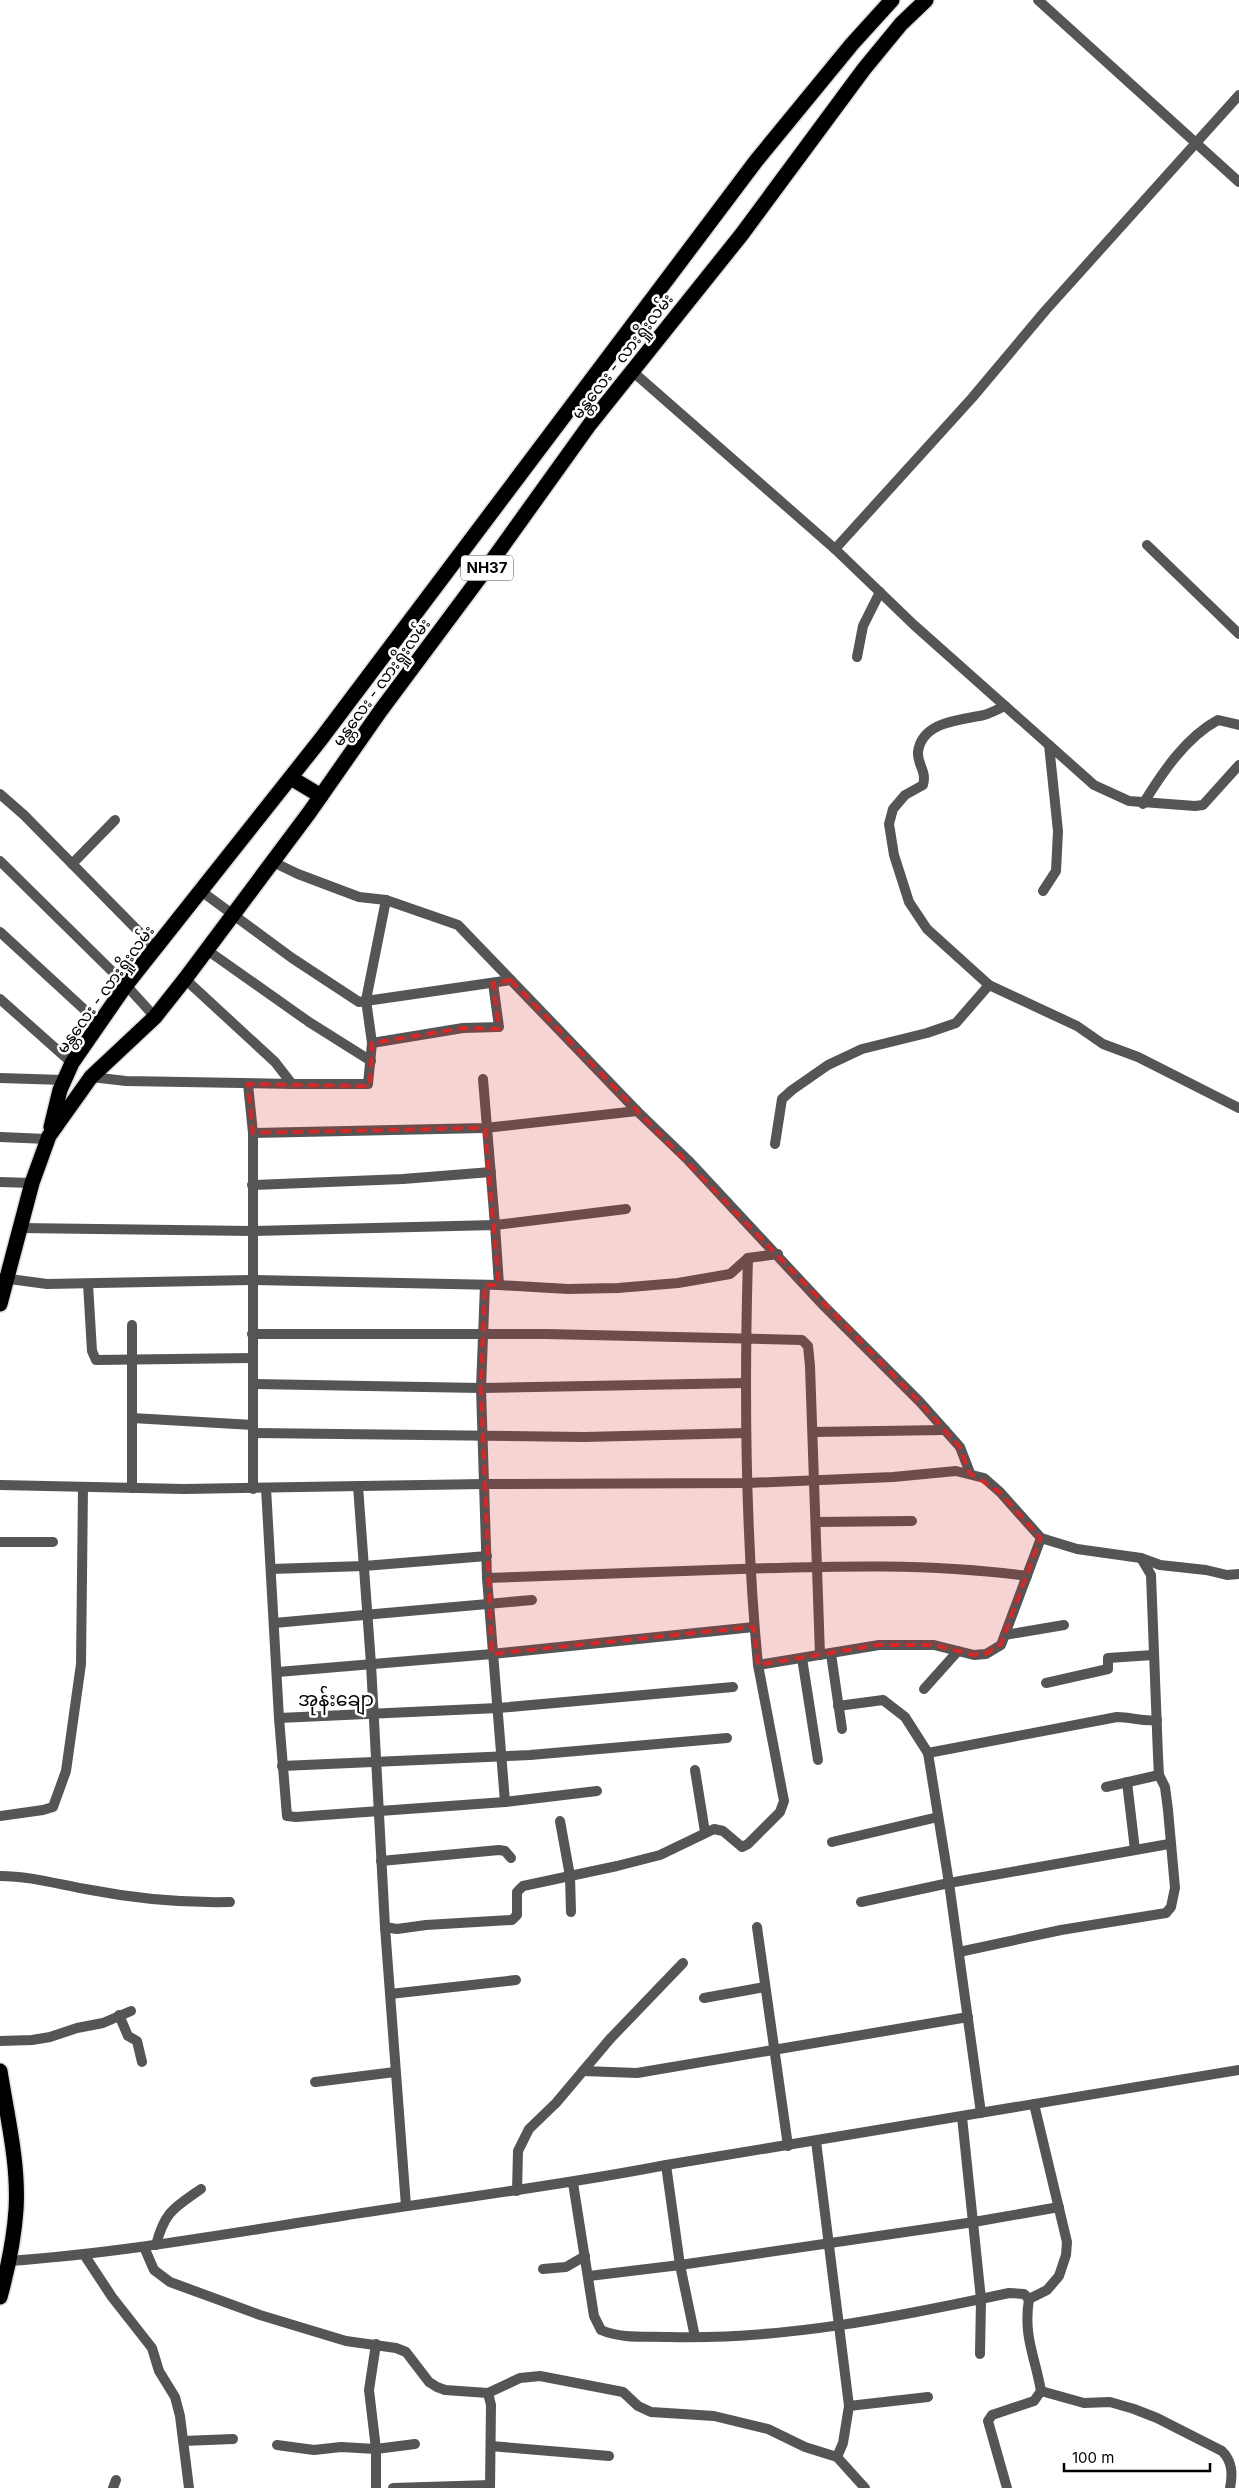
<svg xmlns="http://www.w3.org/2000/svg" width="1239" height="2488" font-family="Inter,'Noto Sans Myanmar',sans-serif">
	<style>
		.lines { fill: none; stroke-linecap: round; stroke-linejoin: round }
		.highway-casing { stroke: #dbdbdb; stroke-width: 18 }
		.street { stroke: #555; stroke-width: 10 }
		.highway { stroke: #000; stroke-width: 15 }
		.marked { fill: #d62828; fill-opacity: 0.2; stroke: #d62828; stroke-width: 4; stroke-dasharray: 10 6; stroke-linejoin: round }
		.labels { text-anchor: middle; stroke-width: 5; stroke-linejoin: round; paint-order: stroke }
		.shield { fill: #fff; stroke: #4c4c4c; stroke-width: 1 }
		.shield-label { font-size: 15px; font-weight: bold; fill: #000 }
		.street-label { font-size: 16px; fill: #000; stroke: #fff }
		.quarter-label { font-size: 19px; fill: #000; stroke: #fff }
	</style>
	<rect width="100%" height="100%" fill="#fff"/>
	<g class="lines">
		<g class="highway-casing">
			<g id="highway">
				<polyline points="291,778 321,796"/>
				<polyline points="51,1127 60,1090 72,1063 126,985 321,739 756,161 852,44 892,0"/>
				<polyline points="0,1304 32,1183 49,1136 91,1077 155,1017 185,979 309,813 381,710 486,569 590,424 742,234 864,69 901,24 926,0"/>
				<path d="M0 2071C7 2116 19 2164 16 2210 14 2239 8 2268 0 2297"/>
			</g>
		</g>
		<g class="street">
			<polyline points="1038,0 1239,182"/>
			<polyline points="632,371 835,549 914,625 1094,785 1129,801 1195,806 1203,805 1239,765"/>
			<polyline points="1147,545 1239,634"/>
			<polyline points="835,549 972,398 1045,311 1239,95"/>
			<polyline points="857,657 863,626 880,592"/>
			<path d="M1005 706C998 709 991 713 984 715 961 720 922 721 918 752 917 765 927 770 923 785L905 795 893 809 889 824 894 855 909 902 927 929 989 985 1077 1026 1103 1044 1138 1057 1239 1108"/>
			<polyline points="0,794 24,815 155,948"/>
			<path d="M1143 804C1162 773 1186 737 1218 720L1239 725"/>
			<polyline points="0,861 126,985 155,1017"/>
			<polyline points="273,862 298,874 359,897 386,900 458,925 637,1111 688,1160 824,1306 920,1402 960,1447 970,1473"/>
			<polyline points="72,864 115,820"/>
			<polyline points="201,891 292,958 359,1002 511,980"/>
			<polyline points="1043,891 1056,871 1058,831 1049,745"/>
			<polyline points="0,932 99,1023"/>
			<polyline points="207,950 309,1022 371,1061"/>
			<polyline points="0,999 72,1063"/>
			<polyline points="372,1043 463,1028 499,1027 493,983"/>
			<polyline points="91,1077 126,1081 292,1084 275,1062 185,979"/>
			<polyline points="0,1078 64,1080"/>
			<polyline points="483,1079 495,1225 626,1209"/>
			<polyline points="248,1084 253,1133 253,1489"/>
			<polyline points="292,1084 368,1084 372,1043 366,1000 386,900"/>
			<polyline points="253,1133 485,1128 637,1111"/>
			<polyline points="0,1137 47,1139"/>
			<polyline points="775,1144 782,1099 792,1090 828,1065 862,1049 927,1033 956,1023 989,985"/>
			<polyline points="0,1182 32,1183"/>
			<polyline points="252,1185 403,1179 491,1172"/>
			<polyline points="20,1228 252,1231 495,1225 499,1285"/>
			<path d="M748 1258C744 1394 745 1530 758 1665"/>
			<polyline points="2,1278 47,1284 251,1280 499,1285 568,1289 618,1288 678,1283 730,1274 748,1258 778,1254"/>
			<polyline points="88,1284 92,1351 96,1360 252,1358"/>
			<polyline points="485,1285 481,1388 487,1578 505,1802"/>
			<polyline points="132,1325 132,1488"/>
			<polyline points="252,1334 546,1334 802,1340 808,1346 810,1366 820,1655"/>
			<polyline points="253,1384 481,1388 745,1383"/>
			<polyline points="132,1418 253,1425"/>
			<polyline points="813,1432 945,1430"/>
			<polyline points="253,1433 584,1437 746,1433"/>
			<polyline points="0,1485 184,1489 484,1484 747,1483 893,1477 956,1471 984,1478 1000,1492 1041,1538 1077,1549 1141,1558 1160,1565 1206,1570 1227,1575 1239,1574"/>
			<polyline points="358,1486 371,1664 385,1927 406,2206"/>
			<polyline points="266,1488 279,1718 287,1816 296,1817 505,1802 597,1791"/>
			<polyline points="816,1522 912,1521"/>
			<polyline points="0,1542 53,1542"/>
			<polyline points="271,1569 364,1566 487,1556"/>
			<path d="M487 1578C571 1575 656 1572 740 1569 836 1566 931 1563 1027 1576"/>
			<polyline points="274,1623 532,1600"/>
			<polyline points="1005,1635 1064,1625"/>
			<polyline points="831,1654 842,1729"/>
			<polyline points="802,1658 818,1760"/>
			<polyline points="278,1672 492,1654 754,1627"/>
			<polyline points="1046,1683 1108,1669 1108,1658 1153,1655"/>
			<polyline points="924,1689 958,1651"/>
			<polyline points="838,1706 883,1700 905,1717 928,1753"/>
			<polyline points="279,1718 498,1708 733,1687"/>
			<polyline points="282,1766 530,1755 727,1738"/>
			<polyline points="695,1770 705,1832"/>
			<polyline points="1127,1782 1135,1850"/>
			<polyline points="1106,1787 1159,1775"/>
			<polyline points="0,1816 43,1810 53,1807 66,1771 81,1664 83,1488"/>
			<polyline points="560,1821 570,1876 571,1912"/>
			<polyline points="832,1842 938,1817"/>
			<polyline points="381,1861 499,1850 505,1851 511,1858"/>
			<path d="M0 1876C32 1876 60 1885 91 1890 137 1899 184 1903 230 1902"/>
			<polyline points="861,1902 949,1883 1169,1844"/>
			<polyline points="385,1927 397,1929 426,1925 512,1920 517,1915 517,1892 523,1886 617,1866 660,1855 714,1829 723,1831 742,1847 748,1844 780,1812 784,1801 758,1665 879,1645 934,1645 974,1655 986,1654 1001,1645 1041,1538"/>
			<polyline points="757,1927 788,2146"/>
			<polyline points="959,1952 1061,1930 1166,1913 1171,1907 1175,1888 1168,1810 1165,1787 1159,1775 1158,1756 1151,1575 1141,1558"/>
			<polyline points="390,1994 516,1980"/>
			<polyline points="704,1998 765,1987"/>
			<polyline points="119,2015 128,2036 137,2041 142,2062"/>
			<polyline points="0,2041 32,2040 50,2037 77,2028 103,2023 131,2011"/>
			<polyline points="583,2071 637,2073 968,2017"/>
			<polyline points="315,2082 395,2072"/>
			<path d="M981 2113 949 1883 928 1753 1117 1717C1132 1717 1143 1722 1157 1720"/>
			<polyline points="962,2117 981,2299 980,2354"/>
			<polyline points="816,2141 849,2406 843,2443 837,2457"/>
			<polyline points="666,2165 680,2265 695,2337"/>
			<path d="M573 2183 594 2316 601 2330C622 2339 646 2336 669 2337 783 2340 897 2317 1009 2293L1024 2294 1029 2299"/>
			<polyline points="517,2191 518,2151 529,2129 556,2103 610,2039 683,1963"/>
			<path d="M156 2245C165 2211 174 2208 201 2189"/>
			<polyline points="144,2247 154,2270 170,2282 260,2315 346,2341 396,2348 406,2352 429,2382 437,2387 445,2390 488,2393 491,2405 490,2488"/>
			<polyline points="85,2256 112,2297 152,2348 159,2371 175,2397 180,2416 189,2488"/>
			<path d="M9 2261C121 2253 231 2233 342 2216 450 2199 559 2186 666 2165L1239 2070"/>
			<polyline points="543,2269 566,2267 585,2256"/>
			<polyline points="589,2276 680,2265 974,2222 1059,2207"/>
			<polyline points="376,2344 369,2390 376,2449 376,2488"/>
			<path d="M1041 2391 1084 2403 1110 2402 1134 2409 1157 2418 1222 2451C1232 2461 1233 2473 1230 2488"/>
			<polyline points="488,2393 520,2378 540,2376 623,2392 638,2406 651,2412 714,2416 768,2429 805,2447 837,2457 865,2488"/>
			<polyline points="849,2406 928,2397"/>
			<polyline points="183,2441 233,2439"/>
			<polyline points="277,2445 314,2450 341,2447 376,2449 415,2444"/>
			<polyline points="491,2446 609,2456"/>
			<polyline points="113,2488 116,2480"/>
			<polyline points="393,2488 490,2485"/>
			<path d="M1007 2488 988 2421 992 2415 1034 2401 1041 2391C1035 2356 1023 2337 1029 2299L1047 2290 1059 2276 1066 2255 1067 2242 1034 2104"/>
		</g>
		<use href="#highway" class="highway"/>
	</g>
	<path class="marked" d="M511 980 920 1402 960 1447 970 1473 1000 1492 1041 1538 1001 1645 986 1654 974 1655 934 1645H879L758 1665 754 1627 492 1654 481 1388 485 1285H499L485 1128 253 1133 248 1084 370 1086 372 1043 463 1028 499 1029 493 983Z"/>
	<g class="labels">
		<rect class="shield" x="461" y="555.5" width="52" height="25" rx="4"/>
		<g class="shield-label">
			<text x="487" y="573">NH37</text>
		</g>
		<g class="street-label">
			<text transform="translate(622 356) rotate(-52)" y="6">မန္တလေး - လားရှိုးလမ်း</text>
			<text transform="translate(381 682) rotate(-54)" y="6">မန္တလေး - လားရှိုးလမ်း</text>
			<text transform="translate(105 989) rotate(-54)" y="6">မန္တလေး - လားရှိုးလမ်း</text>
		</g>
		<g class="quarter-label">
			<text x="336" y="1706">အုန်းချော</text>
		</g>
	</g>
	<path d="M1064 2463v8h146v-8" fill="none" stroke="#000000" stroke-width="2.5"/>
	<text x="1072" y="2463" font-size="15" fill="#000000" stroke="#ffffff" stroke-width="4" paint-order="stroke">100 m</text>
</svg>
